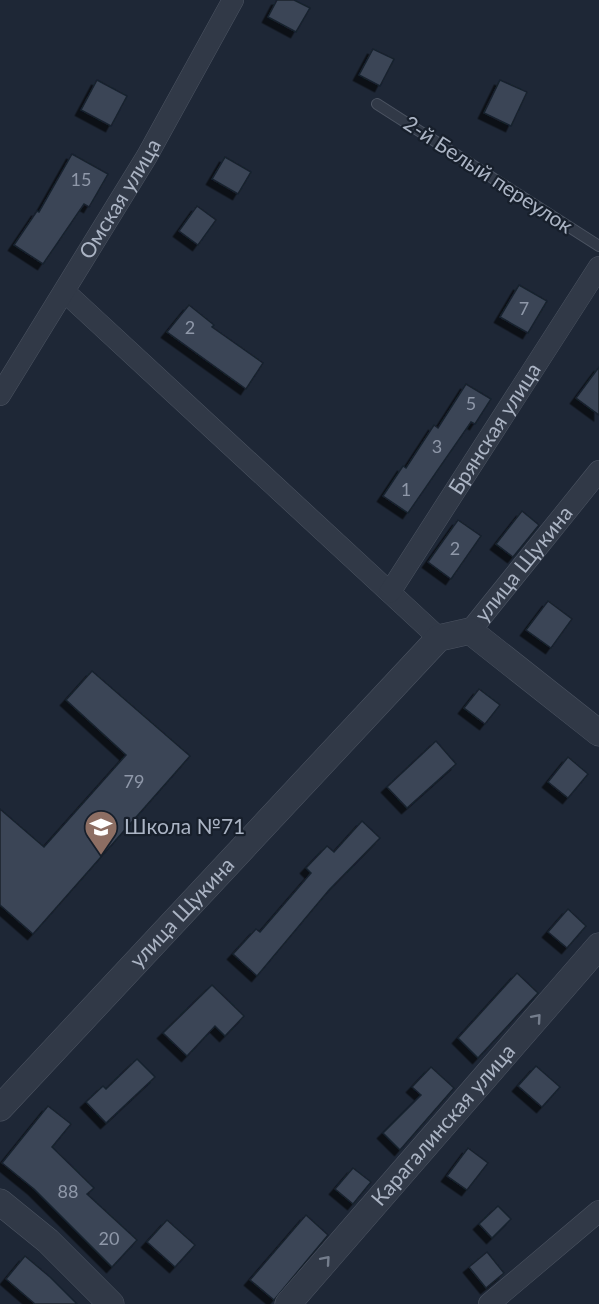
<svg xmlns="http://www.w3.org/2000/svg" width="599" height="1304" font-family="Lato,sans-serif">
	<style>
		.building { fill: #3a4557; stroke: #19212d; stroke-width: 1.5; filter: url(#shadow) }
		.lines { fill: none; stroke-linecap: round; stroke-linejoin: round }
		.service-casing { stroke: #4c5462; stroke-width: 12 }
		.minor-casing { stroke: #4c5462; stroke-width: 22 }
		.tertiary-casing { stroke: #4c5462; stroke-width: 27 }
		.service { stroke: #313947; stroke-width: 10 }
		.minor { stroke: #313947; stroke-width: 21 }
		.tertiary { stroke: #313947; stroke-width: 26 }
		.oneway { stroke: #747d8c }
		.labels { text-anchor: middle; stroke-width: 4.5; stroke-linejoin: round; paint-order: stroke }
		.number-label { font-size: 18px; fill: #8f98a9 }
		.street-label { font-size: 21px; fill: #abb4c4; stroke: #171f2b }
		.poi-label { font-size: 21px; fill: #abb4c4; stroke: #171f2b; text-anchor: start }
	</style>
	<defs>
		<filter id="shadow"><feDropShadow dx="-5.5" dy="5.5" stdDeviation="0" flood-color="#0009"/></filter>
	</defs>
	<rect width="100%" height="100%" fill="#1e2736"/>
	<g class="building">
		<polygon points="277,0 294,0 310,8 296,32 268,17"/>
		<polygon points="373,49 394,59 380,86 359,75"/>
		<polygon points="97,80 127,96 111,126 81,110"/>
		<polygon points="500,80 527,92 511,126 484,113"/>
		<polygon points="72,154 108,174 89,207 84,204 43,264 14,245 37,211 39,212"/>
		<polygon points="225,157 251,172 238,194 212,179"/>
		<polygon points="197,206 216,220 198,245 179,231"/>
		<polygon points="519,285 547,301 528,333 500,317"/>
		<polygon points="189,305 214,325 212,327 263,363 246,389 167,332"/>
		<polygon points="599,367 599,415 576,398"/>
		<polygon points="466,384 491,399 475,424 471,422 408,513 383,496 403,466 406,468 434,425 438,428"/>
		<polygon points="522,511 539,525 513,557 496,544"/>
		<polygon points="458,520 481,536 451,579 428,562"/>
		<polygon points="548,601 572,619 551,648 526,630"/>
		<polygon points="92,671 190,756 33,934 0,905 0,809 44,847 126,755 66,700"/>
		<polygon points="479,689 500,705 485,724 464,708"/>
		<polygon points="436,741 456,764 407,808 387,787"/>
		<polygon points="568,757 588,774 568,798 548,782"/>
		<polygon points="362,821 380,838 329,890 257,976 233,954 256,929 260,932 311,873 306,868 327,846 334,852"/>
		<polygon points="568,909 586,926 567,948 548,932"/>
		<polygon points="517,973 538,993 478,1058 458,1038"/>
		<polygon points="212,985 244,1016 225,1036 215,1026 187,1056 163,1033"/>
		<polygon points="137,1059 155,1077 106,1123 86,1102 103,1086 106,1089"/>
		<polygon points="536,1066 560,1087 542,1107 518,1086"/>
		<polygon points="431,1067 454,1088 400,1150 383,1133 421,1095 412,1087"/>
		<polygon points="48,1106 71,1124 52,1147 94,1188 87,1194 137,1240 112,1267 34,1189 2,1163"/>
		<polygon points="468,1148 488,1163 467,1190 447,1176"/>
		<polygon points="353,1168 371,1182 353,1204 335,1189"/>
		<polygon points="498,1206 511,1219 492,1238 479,1224"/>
		<polygon points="306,1215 328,1235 274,1300 250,1280"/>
		<polygon points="167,1220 195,1245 175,1267 147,1242"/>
		<polygon points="487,1252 504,1273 486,1288 469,1267"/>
		<polygon points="25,1256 50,1277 77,1304 35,1304 6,1279"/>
	</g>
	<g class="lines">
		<g class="service-casing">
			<polyline id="service" points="377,104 599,246"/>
		</g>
		<g class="minor-casing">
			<g id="minor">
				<polyline points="65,292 439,638"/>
				<path id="s1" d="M0 395 147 156 233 0"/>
				<path id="s2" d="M390 592 599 267"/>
				<path id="s3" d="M470 631 599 471"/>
				<polyline points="489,1304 599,1211"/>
			</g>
		</g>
		<g class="tertiary-casing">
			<g id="tertiary">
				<path id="s4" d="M0 1108 439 638 470 631 599 733"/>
				<polyline points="0,1202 48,1241 111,1304"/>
				<path id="s5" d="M288 1304 599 946"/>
			</g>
		</g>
		<use href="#service" class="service"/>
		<use href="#minor" class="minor"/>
		<use href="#tertiary" class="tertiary"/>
	</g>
	<defs><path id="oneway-chevron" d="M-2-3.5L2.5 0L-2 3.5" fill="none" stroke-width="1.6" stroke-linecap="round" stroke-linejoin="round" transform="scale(1.5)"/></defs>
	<g class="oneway">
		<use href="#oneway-chevron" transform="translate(537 1018) rotate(-49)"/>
		<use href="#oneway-chevron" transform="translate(326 1260) rotate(-49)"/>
	</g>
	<defs>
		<g id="school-pin" transform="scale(1.725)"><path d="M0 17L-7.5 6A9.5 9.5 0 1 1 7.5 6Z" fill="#8d6e63" stroke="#171f2b"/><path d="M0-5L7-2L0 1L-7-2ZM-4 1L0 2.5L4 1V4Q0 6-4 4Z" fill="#fff"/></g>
	</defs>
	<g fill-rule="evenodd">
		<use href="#school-pin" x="101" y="827"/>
	</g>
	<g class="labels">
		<g class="number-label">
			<text x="81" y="186">15</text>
			<text x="524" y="315">7</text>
			<text x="190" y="334">2</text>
			<text x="471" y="410">5</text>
			<text x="437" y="453">3</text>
			<text x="406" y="496">1</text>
			<text x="455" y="555">2</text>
			<text x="134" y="788">79</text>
			<text x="68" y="1198">88</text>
			<text x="109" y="1245">20</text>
		</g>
		<g class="street-label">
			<text transform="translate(488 175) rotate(33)" y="7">2-й Белый переулок</text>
			<text dy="7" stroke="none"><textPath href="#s1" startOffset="230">Омская улица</textPath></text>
			<text dy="7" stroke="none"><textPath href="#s2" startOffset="194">Брянская улица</textPath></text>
			<text dy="7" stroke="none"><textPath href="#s3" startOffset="86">улица Щукина</textPath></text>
			<text dy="7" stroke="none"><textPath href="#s4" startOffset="267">улица Щукина</textPath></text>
			<text dy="7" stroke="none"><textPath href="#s5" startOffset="237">Карагалинская улица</textPath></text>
		</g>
		<g class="poi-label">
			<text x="124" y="834">Школа №71</text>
		</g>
	</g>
</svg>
